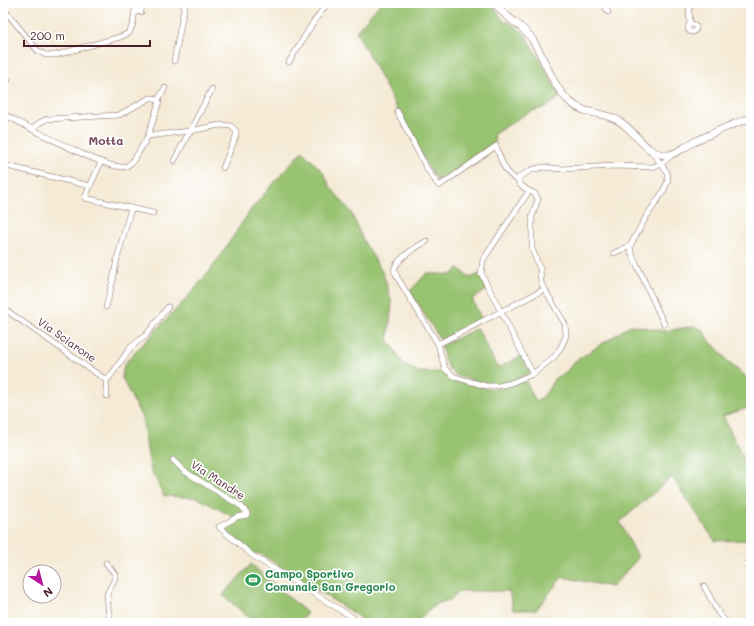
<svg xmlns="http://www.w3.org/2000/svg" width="754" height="626" font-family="Mali,sans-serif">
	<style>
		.green { fill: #98c371; stroke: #71714e }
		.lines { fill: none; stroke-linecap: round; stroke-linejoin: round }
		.minor-casing { stroke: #866666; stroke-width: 6 }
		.major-casing { stroke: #866666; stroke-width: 8 }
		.minor { stroke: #fff; stroke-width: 5 }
		.major { stroke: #fff; stroke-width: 7 }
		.labels { text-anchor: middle; stroke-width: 3.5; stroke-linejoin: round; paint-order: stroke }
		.street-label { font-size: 11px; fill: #4a1f2b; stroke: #fff }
		.leisure-label { font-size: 11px; font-weight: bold; fill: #27864d; stroke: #fff; text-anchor: start }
		.neighbourhood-label { font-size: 12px; font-weight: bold; fill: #7a4c5f; stroke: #fff }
	</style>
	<rect width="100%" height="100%" fill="#fff"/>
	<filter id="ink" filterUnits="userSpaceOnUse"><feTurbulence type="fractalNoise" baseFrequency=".025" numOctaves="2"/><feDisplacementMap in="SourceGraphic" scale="8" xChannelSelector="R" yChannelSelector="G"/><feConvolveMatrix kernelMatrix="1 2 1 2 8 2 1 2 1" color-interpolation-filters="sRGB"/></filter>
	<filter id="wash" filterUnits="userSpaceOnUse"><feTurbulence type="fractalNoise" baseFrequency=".012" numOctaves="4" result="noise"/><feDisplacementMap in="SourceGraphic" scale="16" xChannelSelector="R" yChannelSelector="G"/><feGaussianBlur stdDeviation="0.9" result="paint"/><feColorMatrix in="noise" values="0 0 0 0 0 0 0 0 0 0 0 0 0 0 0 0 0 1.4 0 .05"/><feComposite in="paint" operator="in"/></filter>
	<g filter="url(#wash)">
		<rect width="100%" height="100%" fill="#f4ead5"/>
		<g class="green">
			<path d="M381 3H491C495 10 501 15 504 22H509L525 34 561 97 548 106 527 113 494 134 495 143 438 182 428 167 356 31Z"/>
			<polygon points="302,151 323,172 331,188 351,212 363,240 383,273 392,303 388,339 404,365 419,372 446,372 455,380 486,388 498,389 525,379 536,402 545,395 554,379 566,372 574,362 631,325 665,331 694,326 703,330 710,341 723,355 727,361 751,381 751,407 723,416 751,474 751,540 715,541 672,477 620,522 638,558 612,587 562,577 536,610 513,610 509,591 460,591 452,599 439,603 427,611 416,623 365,623 356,615 261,554 256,553 254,555 222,527 237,519 198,498 164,496 150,468 142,418 122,378 124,364 183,302 210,271 252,208"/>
			<polygon points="458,268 471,278 479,274 487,290 472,299 482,320 441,341 410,291 427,273 452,275"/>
			<path d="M477 328 498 368 521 356 531 373C520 377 509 384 497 385 484 386 469 379 456 375 446 369 444 357 441 346Z"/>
			<polygon points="251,564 307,613 298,623 255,623 223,595"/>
		</g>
	</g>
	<g filter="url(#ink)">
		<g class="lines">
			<g class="minor-casing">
				<g id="minor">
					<polyline points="603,3 608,12"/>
					<polyline points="3,8 38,51 46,55 56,55 120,37 129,33 133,24 136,3"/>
					<polyline points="135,11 141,12 142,3"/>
					<polyline points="690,24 689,10 692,3"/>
					<circle cx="692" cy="28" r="4"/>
					<polyline points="174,61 185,3"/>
					<polyline points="289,62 314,21 328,3"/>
					<polyline points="3,80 8,80"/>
					<polyline points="158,100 165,88"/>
					<path d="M397 111 427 169 439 186 496 146C502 162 503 172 519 181"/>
					<path d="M3 114C22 123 111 174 127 166 135 162 143 144 148 136L190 131 220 125 231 126 236 131V136L223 168"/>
					<polyline points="32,129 39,123 47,119 119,115 150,98 154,98 159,102 148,136"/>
					<polyline points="651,151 667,172 668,180 663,192 646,217 630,246 631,252 664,324"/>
					<polyline points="174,161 212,89"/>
					<polyline points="3,165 90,186 85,198 153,213"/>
					<polyline points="90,186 101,162"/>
					<polyline points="529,191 483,260 481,273 533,374"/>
					<path d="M427 241C416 247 399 257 394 269L397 277 438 344 445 369 455 377 486 386H498L511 383 533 374 555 356 561 347 566 336 565 324 541 283 540 269 532 249V217L538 199 534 193 529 191 519 184V177L531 170 543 167 561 169 614 166 652 167 661 164 672 155"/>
					<polyline points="614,253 630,246"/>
					<polyline points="106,307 113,280 117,259 131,208"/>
					<polyline points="3,308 106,380 107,396"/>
					<polyline points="438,344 545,289"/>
					<polyline points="106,380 109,378 131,347 146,335 168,307"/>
					<polyline points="173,460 184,471 241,506 247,513 247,515 237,517 219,527 253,556 352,617 357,623"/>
					<polyline points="106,563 115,574 115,578 107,594 109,617 111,623"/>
					<polyline points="747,564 751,575"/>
					<polyline points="704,586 719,614 727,623"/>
				</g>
			</g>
			<g class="major-casing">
				<path id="major" d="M495 3C504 18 522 24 532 39 545 58 552 86 569 101 585 116 603 111 619 121 636 131 646 156 668 155 677 154 684 147 692 143 711 134 731 124 751 118"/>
			</g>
			<use href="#minor" class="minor"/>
			<use href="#major" class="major"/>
		</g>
	</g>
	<defs>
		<g id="stadium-bare" transform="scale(1.2)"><path d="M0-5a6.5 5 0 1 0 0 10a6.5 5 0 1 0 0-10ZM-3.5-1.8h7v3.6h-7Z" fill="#2e9e5b" stroke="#fff" stroke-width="2.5" paint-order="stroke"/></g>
	</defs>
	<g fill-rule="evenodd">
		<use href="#stadium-bare" x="253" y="580"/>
	</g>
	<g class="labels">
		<g class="street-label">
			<text transform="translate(67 340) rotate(35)" y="4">Via Sciarone</text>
			<text transform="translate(218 480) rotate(33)" y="4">Via Mandre</text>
		</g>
		<g class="leisure-label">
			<text x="265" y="578">Campo Sportivo<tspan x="265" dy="13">Comunale San Gregorio</tspan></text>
		</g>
		<g class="neighbourhood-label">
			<text x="106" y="145">Motta</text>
		</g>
	</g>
	<rect width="754" height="626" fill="none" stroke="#fff" stroke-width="16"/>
	<g transform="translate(42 584) rotate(144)"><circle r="19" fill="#ffffff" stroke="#b7a5aa"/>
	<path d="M0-3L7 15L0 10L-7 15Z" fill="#b5179e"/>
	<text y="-6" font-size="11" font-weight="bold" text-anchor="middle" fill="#4a1f2b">N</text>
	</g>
	<path d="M24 40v6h126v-6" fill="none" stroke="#4a1f2b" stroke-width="2"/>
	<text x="30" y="40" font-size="12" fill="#4a1f2b" stroke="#ffffff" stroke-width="3" paint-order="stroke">200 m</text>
</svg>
